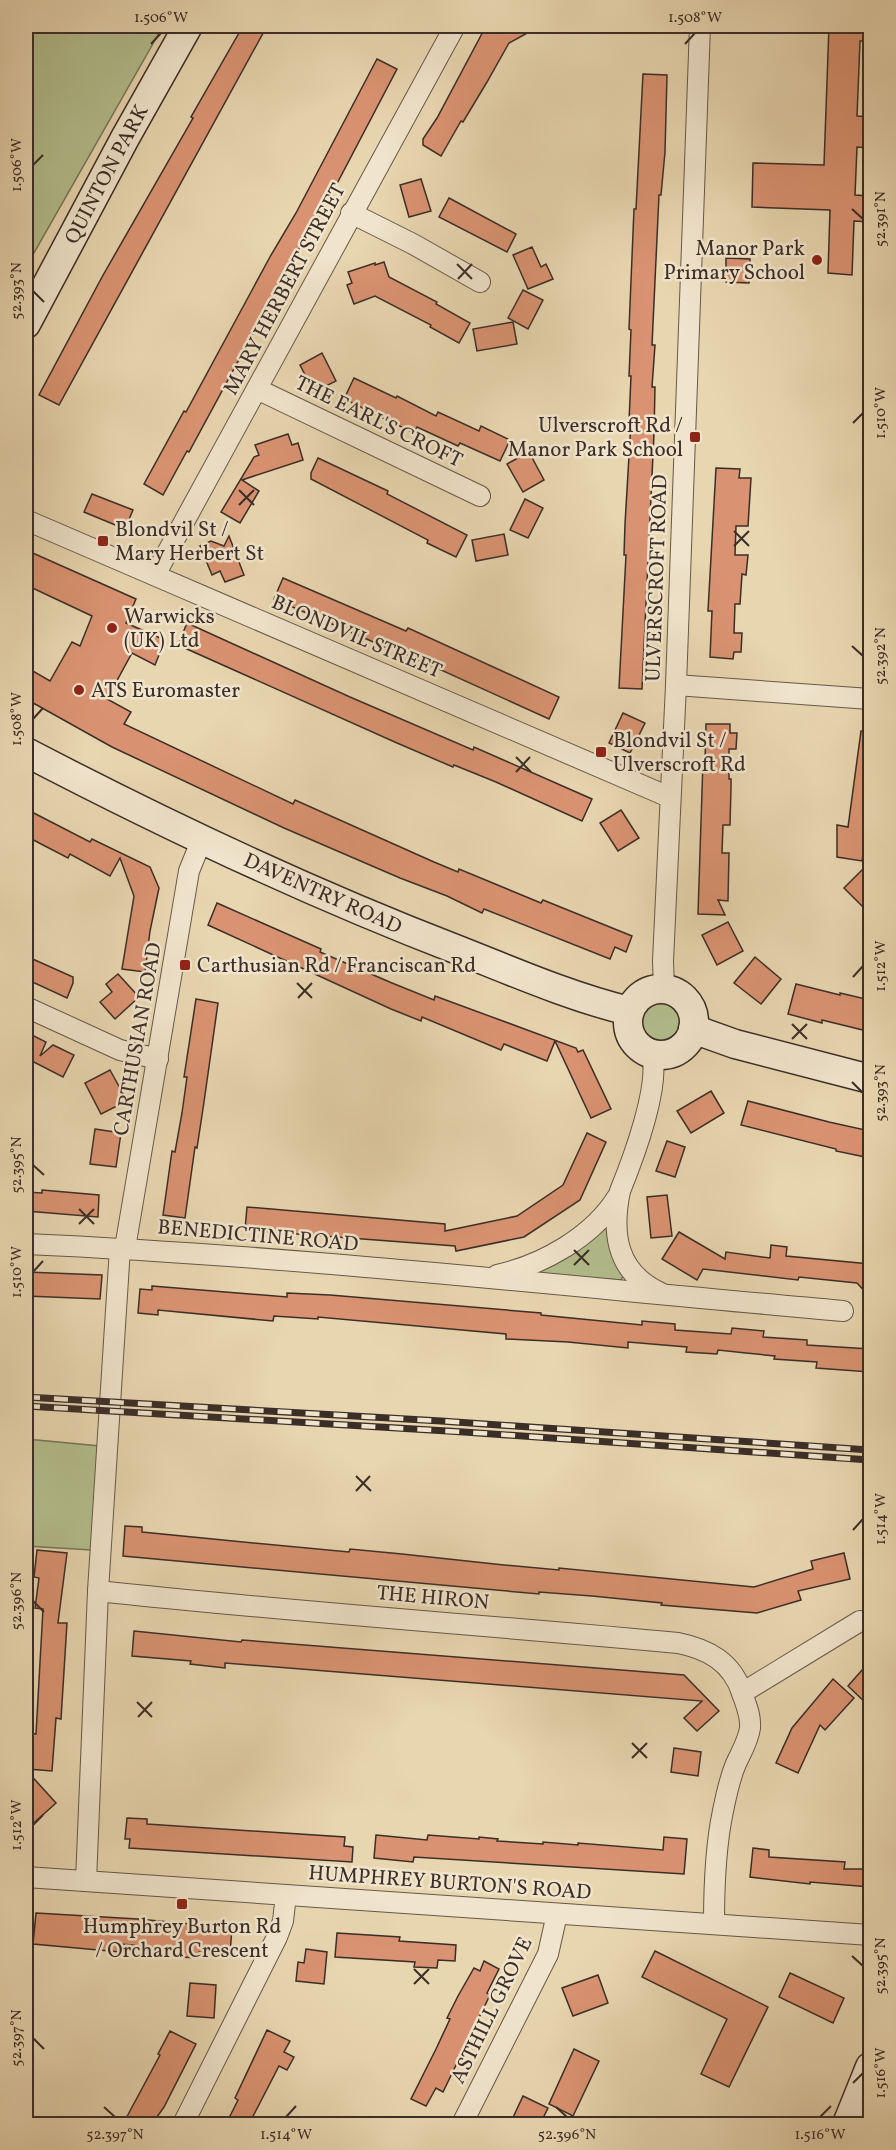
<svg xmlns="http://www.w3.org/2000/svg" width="896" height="2150" font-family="Vollkorn,serif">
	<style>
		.green { fill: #b3be8d; stroke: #77765a; stroke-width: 1.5 }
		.building { fill: #da9372; stroke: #3b2e27; stroke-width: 1.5 }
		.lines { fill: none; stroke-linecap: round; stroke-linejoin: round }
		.street-casing { stroke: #665849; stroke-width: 22 }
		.secondary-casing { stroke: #3b2e27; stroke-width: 31 }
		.street { stroke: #f0e4cc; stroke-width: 20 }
		.secondary { stroke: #f0e4cc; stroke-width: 28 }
		.rail-casing { stroke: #3b2e27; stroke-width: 7 }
		.rail { stroke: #f0e4cc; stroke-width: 4.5; stroke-dasharray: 14; stroke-linecap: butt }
		.ticks { fill: none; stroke: #3b2e27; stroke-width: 2 }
		.poi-dot { fill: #8f2418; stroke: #f0e4cc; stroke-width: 2 }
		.labels { text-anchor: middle; stroke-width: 5; stroke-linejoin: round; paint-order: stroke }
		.street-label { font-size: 21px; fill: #3b2e27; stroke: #f0e4cc }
		.poi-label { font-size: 21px; fill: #3b2e27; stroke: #f0e4cc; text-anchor: start }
		.neatline { fill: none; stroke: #3b2e27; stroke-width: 2 }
		.ticks-label { font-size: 15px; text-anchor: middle; fill: #3b2e27 }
	</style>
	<rect width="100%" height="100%" fill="#e8d6b0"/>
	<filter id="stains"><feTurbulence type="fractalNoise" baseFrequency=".00333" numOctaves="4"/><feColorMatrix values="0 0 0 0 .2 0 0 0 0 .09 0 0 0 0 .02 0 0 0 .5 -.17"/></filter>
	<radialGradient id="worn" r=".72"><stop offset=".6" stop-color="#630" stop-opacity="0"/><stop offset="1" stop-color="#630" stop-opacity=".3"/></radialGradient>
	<g class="green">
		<polygon points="26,26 163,26 26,267"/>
		<circle cx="661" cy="1022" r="25"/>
		<polygon points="605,1228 608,1232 624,1275 621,1280 539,1274 538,1272"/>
		<polygon points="26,1439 100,1446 91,1550 26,1546"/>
	</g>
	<g class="building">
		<polygon points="243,26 267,26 59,405 39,395 102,277 193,118 191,117"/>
		<polygon points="486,26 540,26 509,43 487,82 463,122 461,121 441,156 423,145 423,139 437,118"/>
		<polygon points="829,26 870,26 870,41 860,41 857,116 870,117 870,148 857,147 855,195 870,196 870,222 854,221 852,275 828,273 830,210 752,207 753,163 824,165"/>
		<polygon points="377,59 397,69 320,216 318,215 295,256 189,452 187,451 163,495 144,484 184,411 186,412 271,255 296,213"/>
		<polygon points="643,74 667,75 665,152 661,195 659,195 652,345 655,345 652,387 655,387 654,433 642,689 619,688 626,555 624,555 625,524 631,422 629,422 631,376 629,376 631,330 629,329 634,209 636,209"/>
		<polygon points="421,179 431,211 409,217 400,185"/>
		<polygon points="449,198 516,234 507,252 439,217"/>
		<polygon points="532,247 541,267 546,264 553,279 528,289 513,255"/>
		<polygon points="726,258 750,259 749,283 726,282"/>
		<polygon points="384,262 389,277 437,302 436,304 470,323 459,343 430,327 431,325 375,296 354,304 347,285 352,283 348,272 375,263 375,265"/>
		<polygon points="523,290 543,300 528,329 508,318"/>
		<polygon points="513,322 517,344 477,351 473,329"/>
		<polygon points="322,353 336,381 314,392 300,365"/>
		<polygon points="354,378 396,398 397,396 436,416 438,412 479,431 481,426 510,440 500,461 460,443 458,446 417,427 414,433 344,399"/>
		<polygon points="288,434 292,445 298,443 303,460 242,480 259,491 240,523 221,512 254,457 259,455 255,445"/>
		<polygon points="529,452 544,480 523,492 507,464"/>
		<polygon points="318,458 388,491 387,494 467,535 456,557 427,543 428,540 311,479 311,473"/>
		<polygon points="716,468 740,469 739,478 751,478 748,526 736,526 735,555 748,555 746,575 742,574 740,604 735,604 734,633 742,633 741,652 734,652 733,659 710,657 712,611 708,611"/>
		<polygon points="92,494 133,510 125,529 84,512"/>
		<polygon points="525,499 543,508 528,538 510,530"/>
		<polygon points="504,534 508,555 476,561 472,540"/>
		<polygon points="229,536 244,575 225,582 220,571 212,575 200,546 211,541 224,546"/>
		<polygon points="26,550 136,599 126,623 165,640 155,665 132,653 107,699 131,712 124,724 293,804 295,800 434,862 458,872 459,869 541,903 543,900 632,936 626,952 615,947 610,959 484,909 482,913 447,896 400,878 284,828 112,747 26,699 26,667 50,681 72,642 80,646 92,616 26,585"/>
		<polygon points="283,578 406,631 408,628 559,697 549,719 386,645 385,647 274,599"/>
		<polygon points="187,623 350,697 473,750 474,747 592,799 582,821 496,782 454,765 453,767 397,743 178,645"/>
		<polygon points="623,713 645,723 630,753 609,743"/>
		<polygon points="706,724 730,724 730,733 737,733 736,749 729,749 729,779 731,779 731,787 730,825 723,825 722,853 729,853 728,901 718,900 725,915 698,914 703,761 705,761"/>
		<polygon points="861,731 870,732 870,825 867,825 862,861 837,857 837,825 848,827"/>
		<polygon points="26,809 90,842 92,839 150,867 159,888 150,931 145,972 122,969 134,896 120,858 110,876 70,854 68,858 43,845 26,836"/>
		<polygon points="621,810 639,838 618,851 600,823"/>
		<polygon points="870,862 870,914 844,888"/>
		<polygon points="217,903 321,949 320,952 392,983 434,1000 435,996 576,1048 578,1052 583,1050 611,1109 591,1118 555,1041 547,1061 504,1044 501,1050 422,1017 421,1021 391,1009 208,925"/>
		<polygon points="728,922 743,951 717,965 702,935"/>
		<polygon points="26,956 73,977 73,983 67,998 26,979"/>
		<polygon points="755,957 781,979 761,1004 734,983"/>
		<polygon points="118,974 139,997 115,1019 100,1002 112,992 106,984"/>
		<polygon points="796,984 840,995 840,993 870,1000 870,1015 867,1031 822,1020 822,1023 788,1014"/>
		<polygon points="196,999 218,1003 204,1102 197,1148 195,1147 185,1218 163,1215 172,1151 175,1152 182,1113 187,1077 184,1077"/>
		<polygon points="26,1032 46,1042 40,1056 53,1045 74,1055 63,1077 26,1058"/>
		<polygon points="110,1070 127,1101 101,1114 85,1083"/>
		<polygon points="711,1091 724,1113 691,1133 677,1111"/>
		<polygon points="748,1101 829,1122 870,1131 870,1158 836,1151 836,1149 741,1125"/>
		<polygon points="95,1129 121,1133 116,1167 90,1164"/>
		<polygon points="587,1133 606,1142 580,1200 524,1237 456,1251 455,1246 245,1230 247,1207 445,1224 445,1231 517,1216 563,1185"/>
		<polygon points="667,1141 685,1147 675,1177 656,1171"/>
		<polygon points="42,1190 99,1195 98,1217 26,1211 26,1192 42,1193"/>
		<polygon points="667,1195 672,1236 651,1238 647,1197"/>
		<polygon points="679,1232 725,1259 726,1252 770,1258 771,1245 787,1247 786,1256 870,1264 870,1297 857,1283 799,1277 798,1280 703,1269 697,1280 662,1259"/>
		<polygon points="26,1272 102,1275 100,1299 26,1296"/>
		<polygon points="152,1286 287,1297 287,1293 330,1295 541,1313 541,1315 642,1325 642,1321 675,1324 675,1330 731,1334 732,1328 764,1331 763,1337 807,1340 807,1345 870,1349 870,1372 816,1368 817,1362 774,1359 775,1356 746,1353 718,1350 717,1354 686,1352 687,1347 628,1342 628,1348 568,1342 506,1339 506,1334 318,1317 318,1319 274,1316 273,1321 158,1310 158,1315 138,1313 140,1289 152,1290"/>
		<polygon points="125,1526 142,1527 142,1532 223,1540 349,1552 350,1549 402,1554 504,1565 559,1570 559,1568 754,1587 813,1569 811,1561 844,1553 850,1579 798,1591 801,1600 757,1613 661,1605 662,1603 592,1596 539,1592 539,1594 123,1556"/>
		<polygon points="37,1550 67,1553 58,1623 67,1623 61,1719 56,1718 52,1771 28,1769 30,1733 36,1734 43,1609 35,1608 39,1578 34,1577"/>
		<polygon points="134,1631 241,1642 242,1640 684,1675 719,1711 697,1731 684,1718 702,1701 225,1663 225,1668 190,1664 191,1661 132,1656"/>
		<polygon points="870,1661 870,1707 848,1686"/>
		<polygon points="833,1679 854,1698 825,1730 820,1725 798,1773 776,1763 792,1728"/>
		<polygon points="674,1748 701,1752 698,1776 671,1772"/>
		<polygon points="27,1771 56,1803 26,1830 26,1794"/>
		<polygon points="127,1818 147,1819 147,1824 345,1837 344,1846 353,1847 352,1862 129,1848 130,1839 125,1839"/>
		<polygon points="376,1835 427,1840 428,1835 479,1839 479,1837 498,1839 497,1841 543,1844 543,1842 578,1845 578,1843 663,1850 664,1837 687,1839 684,1874 414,1857 413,1862 374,1858"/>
		<polygon points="753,1848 769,1850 769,1857 845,1862 844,1869 870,1869 870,1887 810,1882 810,1884 750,1877"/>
		<polygon points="36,1913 138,1919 232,1928 230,1954 199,1952 198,1958 181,1957 182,1949 154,1947 121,1944 120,1952 33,1944"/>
		<polygon points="337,1933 400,1937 399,1941 456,1945 455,1961 438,1960 437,1968 414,1967 415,1962 335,1957"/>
		<polygon points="306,1949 327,1952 324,1984 296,1981 298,1962 304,1963"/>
		<polygon points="655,1951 768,2007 729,2087 701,2074 727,2019 642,1977"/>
		<polygon points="484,1961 499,1969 487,1993 490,1995 443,2092 436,2088 426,2106 411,2099 436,2049 450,2019 447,2018 458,1996 474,1968 480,1971"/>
		<polygon points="790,1973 844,1998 833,2023 779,1997"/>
		<polygon points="598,1975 608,2003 573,2016 562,1988"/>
		<polygon points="190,1983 216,1985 214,2018 187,2016"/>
		<polygon points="267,2030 290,2041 284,2052 294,2057 287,2070 279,2066 249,2124 226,2124 238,2100 235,2098"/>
		<polygon points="170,2031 196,2044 164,2107 152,2124 123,2124 160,2055 158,2054"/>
		<polygon points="574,2049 599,2061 573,2116 549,2104"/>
		<polygon points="523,2096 548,2108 540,2124 510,2124"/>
	</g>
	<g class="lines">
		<g class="street-casing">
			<g id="street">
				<polyline points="351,213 413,244 480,282"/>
				<polyline points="257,389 480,496"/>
				<polyline points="26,520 669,797"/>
				<polyline points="155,575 455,26"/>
				<polyline points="676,685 870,699"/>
				<polyline points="664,989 663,961 676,685 700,26"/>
				<polyline points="26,1007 120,1050 158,1059"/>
				<path d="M652 1054C660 1087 633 1159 620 1191 611 1235 617 1273 661 1293"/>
				<path d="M26 1244C299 1256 571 1287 843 1311"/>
				<polyline points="125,1248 189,871 202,839"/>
				<path d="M497 1275C542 1265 593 1237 618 1196"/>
				<path d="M98 1591C291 1612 485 1625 678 1643 708 1649 732 1662 742 1693 746 1705 751 1715 750 1728 748 1742 740 1754 735 1766 729 1781 726 1796 723 1811 715 1848 714 1887 714 1924"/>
				<polyline points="742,1693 860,1621"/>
				<polyline points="26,1877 870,1935"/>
				<polyline points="86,1881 98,1591 120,1248"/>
				<polyline points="183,2124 277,1937 283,1921 286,1895"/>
				<polyline points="462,2124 548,1954 557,1914"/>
			</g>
		</g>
		<g class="secondary-casing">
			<g id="secondary">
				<polyline points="26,324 125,138 188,26"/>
				<path d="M26 752C166 825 310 893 458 950 514 972 571 997 629 1011"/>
				<circle cx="661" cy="1022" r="33"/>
				<polyline points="693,1029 735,1044 870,1079"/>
				<polyline points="847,2124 870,2067"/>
			</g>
		</g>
		<use href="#street" class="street"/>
		<use href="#secondary" class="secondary"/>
		<g class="rail-casing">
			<g id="rail">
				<polyline points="26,1397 441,1421 870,1450"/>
				<polyline points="26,1406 464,1432 870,1460"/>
			</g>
		</g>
		<use href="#rail" class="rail"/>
	</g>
	<path class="ticks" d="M151 44 161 33M685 44 695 33M33 165 43 155M852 209 863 219M457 264 472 279M458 279 472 264M33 291 44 302M853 423 863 413M239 490 254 505M239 505 254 490M734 531 749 546M734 546 749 531M852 646 863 656M33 719 43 708M516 757 531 772M516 772 530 757M853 977 863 966M297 983 312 998M298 998 312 983M792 1024 807 1039M792 1039 807 1024M852 1082 863 1093M33 1165 44 1175M79 1209 94 1224M79 1224 94 1209M574 1250 589 1265M574 1265 589 1250M33 1272 43 1261M356 1476 371 1491M356 1491 370 1476M853 1530 863 1519M33 1601 44 1612M137 1702 152 1717M138 1717 152 1702M632 1743 647 1758M632 1758 647 1743M33 1825 43 1815M852 1956 863 1966M414 1969 429 1984M414 1984 429 1969M33 2038 44 2049M853 2083 863 2073M104 2107 115 2117M556 2107 567 2117M286 2117 296 2106M820 2117 831 2106"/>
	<g class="poi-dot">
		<circle cx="817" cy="260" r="6"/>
		<rect x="689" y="431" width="12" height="12" rx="3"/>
		<rect x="97" y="535" width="12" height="12" rx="3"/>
		<circle cx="112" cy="628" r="6"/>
		<circle cx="79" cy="690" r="6"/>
		<rect x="595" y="746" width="12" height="12" rx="3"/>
		<rect x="179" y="959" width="12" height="12" rx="3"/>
		<rect x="176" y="1898" width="12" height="12" rx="3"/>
	</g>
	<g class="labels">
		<g class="street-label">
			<text transform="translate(106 174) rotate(-62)" y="7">QUINTON PARK</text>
			<text transform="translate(284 289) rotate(-62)" y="7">MARY HERBERT STREET</text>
			<text transform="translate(379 421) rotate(26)" y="7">THE EARL'S CROFT</text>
			<text transform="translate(656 578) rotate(-88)" y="7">ULVERSCROFT ROAD</text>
			<text transform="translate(357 636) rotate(23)" y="7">BLONDVIL STREET</text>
			<text transform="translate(323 893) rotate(24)" y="7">DAVENTRY ROAD</text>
			<text transform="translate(137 1039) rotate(-80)" y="7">CARTHUSIAN ROAD</text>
			<text transform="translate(258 1235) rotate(5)" y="7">BENEDICTINE ROAD</text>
			<text transform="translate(433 1597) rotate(5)" y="7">THE HIRON</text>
			<text transform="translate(450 1882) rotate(4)" y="7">HUMPHREY BURTON'S ROAD</text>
			<text transform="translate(491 2010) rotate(-64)" y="7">ASTHILL GROVE</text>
		</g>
		<g class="poi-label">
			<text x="805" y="255" text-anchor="end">Manor Park<tspan x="805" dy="24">Primary School</tspan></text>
			<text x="683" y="432" text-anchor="end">Ulverscroft Rd /<tspan x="683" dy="24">Manor Park School</tspan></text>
			<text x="115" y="536">Blondvil St /<tspan x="115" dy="24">Mary Herbert St</tspan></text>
			<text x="124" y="623">Warwicks<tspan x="124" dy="24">(UK) Ltd</tspan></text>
			<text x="91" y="697">ATS Euromaster</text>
			<text x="613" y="747">Blondvil St /<tspan x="613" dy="24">Ulverscroft Rd</tspan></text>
			<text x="197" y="972">Carthusian Rd / Franciscan Rd</text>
			<text x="182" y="1933" text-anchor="middle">Humphrey Burton Rd<tspan x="182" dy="24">/ Orchard Crescent</tspan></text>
		</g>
	</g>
	<rect width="896" height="2150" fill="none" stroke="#e8d6b0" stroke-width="66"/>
	<rect x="33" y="33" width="830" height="2084" class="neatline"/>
	<g class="ticks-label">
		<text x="161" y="22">1.506°W</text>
		<text x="695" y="22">1.508°W</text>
		<text transform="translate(16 165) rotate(-90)" y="5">1.506°W</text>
		<text transform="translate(880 219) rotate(-90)" y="5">52.391°N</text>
		<text transform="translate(16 291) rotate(-90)" y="5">52.393°N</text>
		<text transform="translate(880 413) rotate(-90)" y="5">1.510°W</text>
		<text transform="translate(880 656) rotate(-90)" y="5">52.392°N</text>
		<text transform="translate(16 719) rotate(-90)" y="5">1.508°W</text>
		<text transform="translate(880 966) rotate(-90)" y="5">1.512°W</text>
		<text transform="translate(880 1093) rotate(-90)" y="5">52.393°N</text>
		<text transform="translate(16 1165) rotate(-90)" y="5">52.395°N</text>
		<text transform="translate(16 1272) rotate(-90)" y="5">1.510°W</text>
		<text transform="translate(880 1519) rotate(-90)" y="5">1.514°W</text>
		<text transform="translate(16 1601) rotate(-90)" y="5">52.396°N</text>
		<text transform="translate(16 1825) rotate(-90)" y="5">1.512°W</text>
		<text transform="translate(880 1966) rotate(-90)" y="5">52.395°N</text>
		<text transform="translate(16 2038) rotate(-90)" y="5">52.397°N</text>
		<text transform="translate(880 2073) rotate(-90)" y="5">1.516°W</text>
		<text x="115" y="2139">52.397°N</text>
		<text x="286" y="2139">1.514°W</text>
		<text x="567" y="2139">52.396°N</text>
		<text x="820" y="2139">1.516°W</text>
	</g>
	<rect width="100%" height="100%" filter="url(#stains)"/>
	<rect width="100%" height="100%" fill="url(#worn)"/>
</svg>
